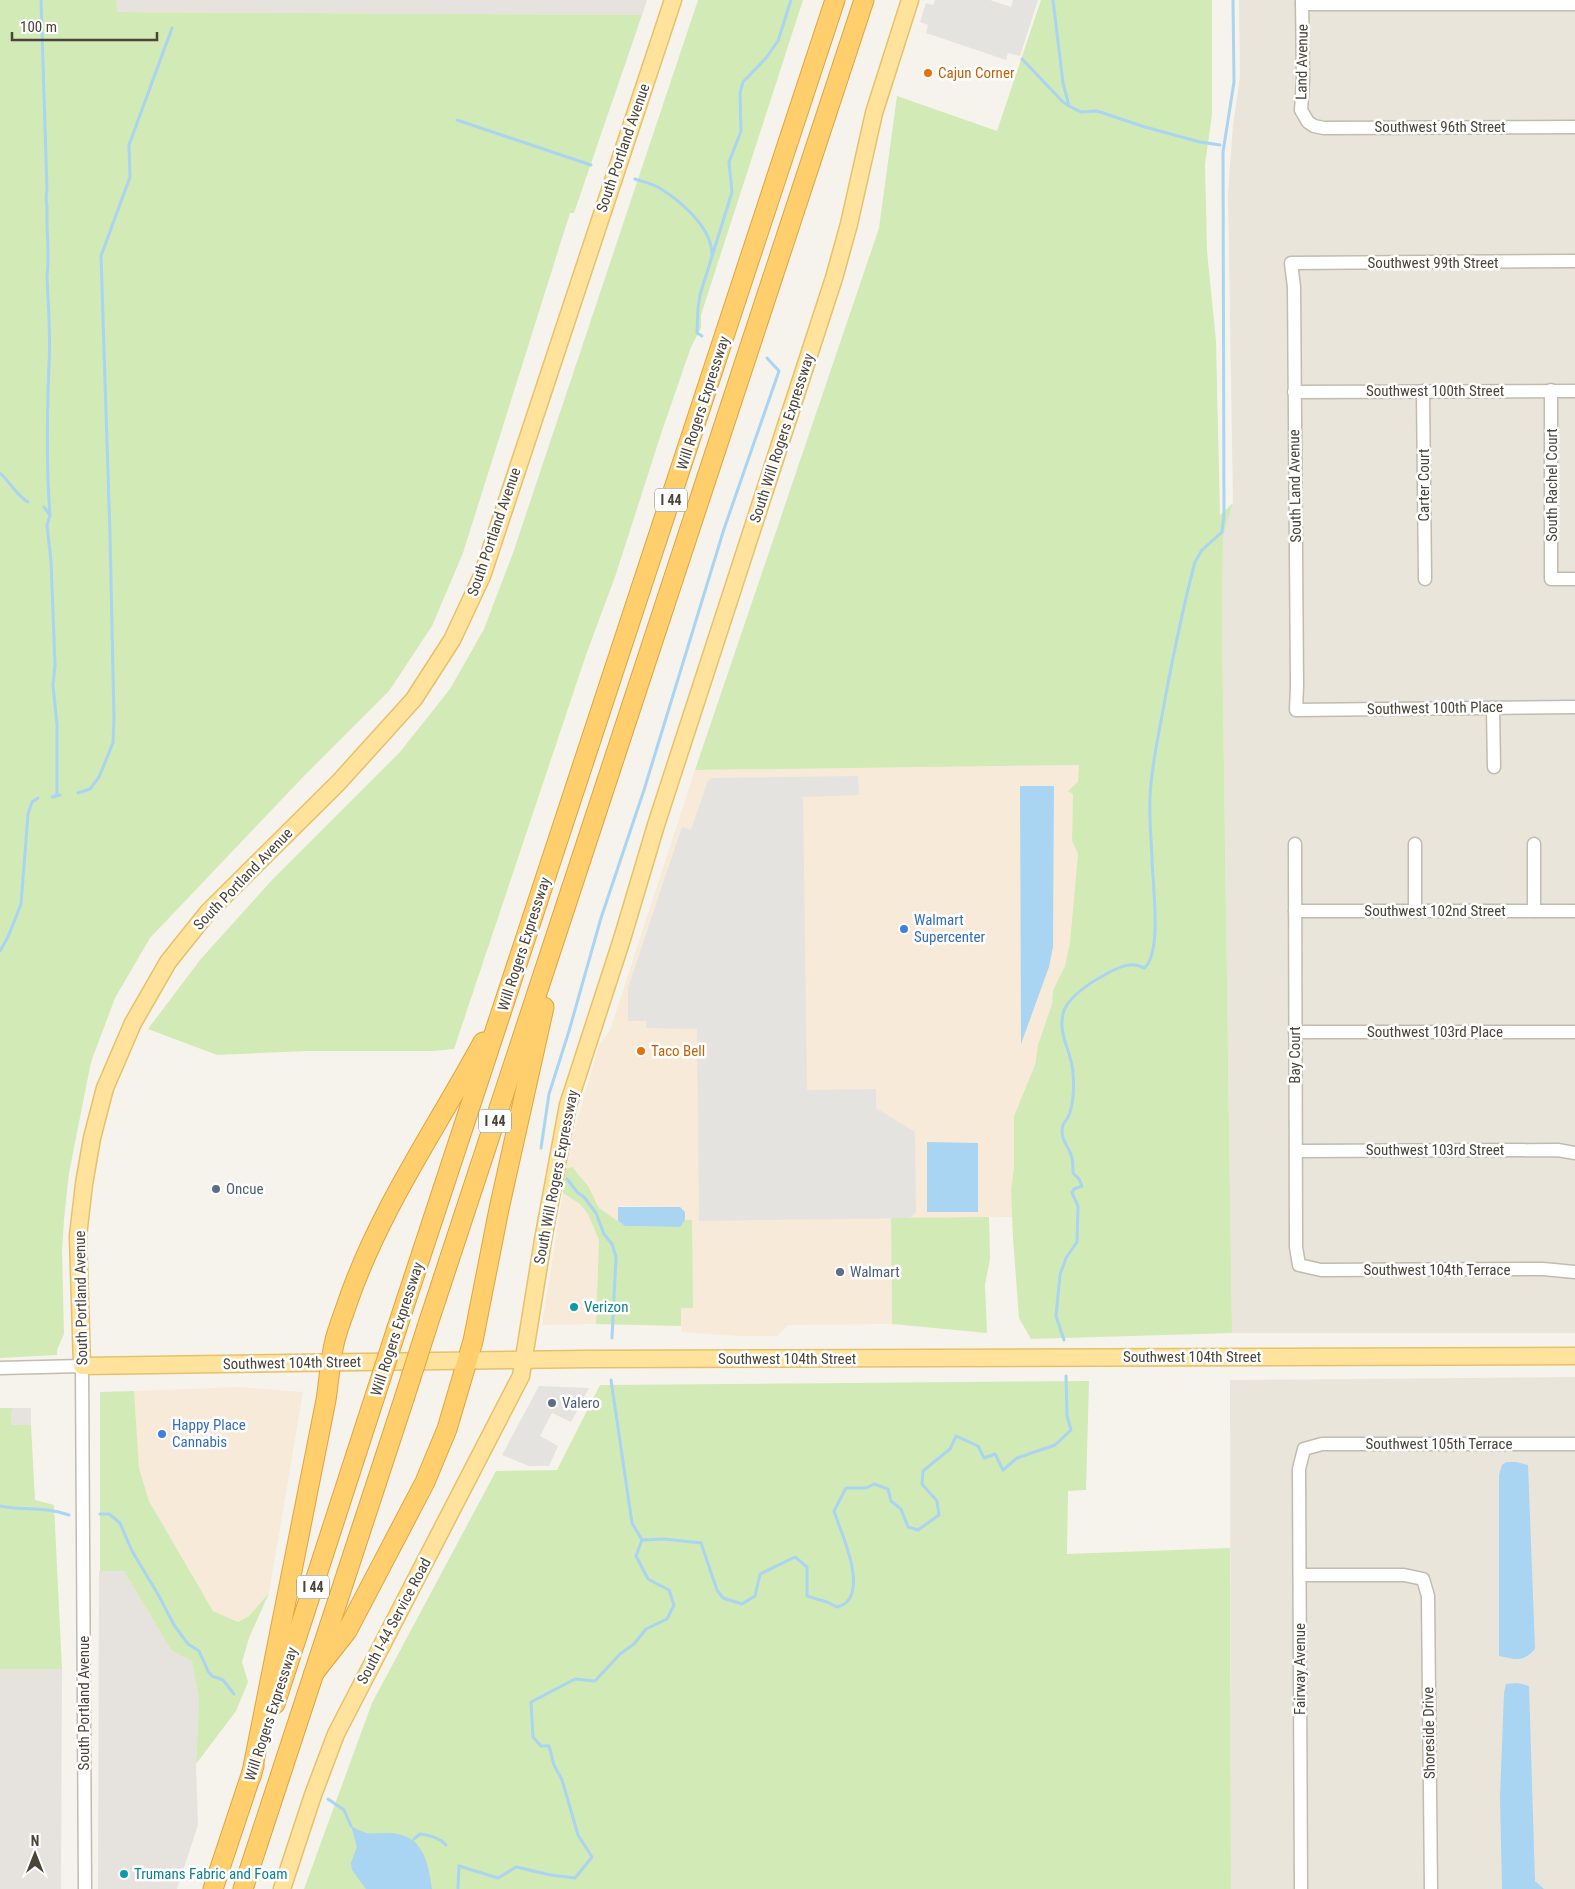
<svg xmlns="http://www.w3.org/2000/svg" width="1575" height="1889" font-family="'Roboto Condensed',sans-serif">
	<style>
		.residential { fill: #eae5da }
		.commercial { fill: #f7ead8; fill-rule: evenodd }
		.industrial { fill: #e6e2dd }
		.green { fill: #d2eab5 }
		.parking { fill: #e5e3e0 }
		.water { fill: #a9d4f2 }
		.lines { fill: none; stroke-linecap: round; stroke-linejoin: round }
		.stream { stroke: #a9d4f2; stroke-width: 3 }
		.minor-casing { stroke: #c2bbae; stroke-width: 15 }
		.major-casing { stroke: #e6c16a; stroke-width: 19 }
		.highway-casing { stroke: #e0a43c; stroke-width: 21 }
		.minor { stroke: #fff; stroke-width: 12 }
		.major { stroke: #ffe39c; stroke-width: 16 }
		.highway { stroke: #ffcf6e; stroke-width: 19 }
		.highway-bridge-casing { stroke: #e0a43c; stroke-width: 21; stroke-linecap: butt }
		.highway-bridge { stroke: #ffcf6e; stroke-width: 19 }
		.food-dot { fill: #e8710a; stroke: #fff; stroke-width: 2 }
		.shop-dot { fill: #3f7fe0; stroke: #fff; stroke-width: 2 }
		.service-dot { fill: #5c6f8a; stroke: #fff; stroke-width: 2 }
		.culture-dot { fill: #0f9aa8; stroke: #fff; stroke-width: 2 }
		.labels { text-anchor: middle; stroke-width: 5; stroke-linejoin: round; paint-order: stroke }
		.shield { fill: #fff; stroke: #817c74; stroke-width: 1 }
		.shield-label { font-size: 14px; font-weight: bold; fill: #4b4439 }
		.street-label { font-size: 15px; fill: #4b4439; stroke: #fff }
		.food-label { font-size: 15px; fill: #c56008; stroke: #fff; text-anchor: start }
		.shop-label { font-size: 15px; fill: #366cbe; stroke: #fff; text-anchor: start }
		.service-label { font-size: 15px; fill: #4e5e75; stroke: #fff; text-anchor: start }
		.culture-label { font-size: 15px; fill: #0d838f; stroke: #fff; text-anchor: start }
	</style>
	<rect width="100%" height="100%" fill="#f6f3ec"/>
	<g class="residential">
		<polygon points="1239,0 1575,0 1575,1333 1232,1333 1222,628 1223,537 1233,503 1228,193 1233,125 1240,77"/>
		<polygon points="1575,1377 1575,1889 1231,1889 1230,1380"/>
	</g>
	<g class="commercial">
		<path d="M1079 765 1078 782 1073 794 1072 841 1078 853 1070 942 1065 966 1053 990 1052 1004 1038 1045 1035 1065 1014 1116V1167L1011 1190 1012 1217 891 1218 892 1324 788 1325 777 1336H738L681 1332V1308H692V1220H685V1212L680 1207 618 1206V1221L599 1208 597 1202 563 1170 599 1045 610 1030 695 770ZM1020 786H1054L1053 947 1049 967 1021 1042Z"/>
		<polygon points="563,1193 580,1204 588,1214 599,1240 596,1324 542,1325"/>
		<polygon points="239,1387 303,1392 269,1593 249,1616 237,1622 213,1611 149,1501 139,1468 134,1391"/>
	</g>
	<g class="industrial">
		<polygon points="116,0 647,0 642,15 116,12"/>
		<polygon points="12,1408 31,1408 31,1425 11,1425"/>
		<polygon points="99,1571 124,1571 171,1650 192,1660 199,1699 196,1764 198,1825 177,1889 98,1889"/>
		<polygon points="0,1669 62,1669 61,1889 0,1889"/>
	</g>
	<g class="green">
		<polygon points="0,0 116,0 117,12 642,15 574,213 570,213 463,553 432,626 389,691 304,776 150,938 115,998 91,1062 69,1173 64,1219 62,1251 64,1334 57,1350 57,1355 0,1358"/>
		<polygon points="698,0 803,0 701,315 701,328 691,347 661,434 616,574 586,655 454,1049 433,1051 306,1051 217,1055 148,1029 200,960 271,881 400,752 450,689 484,629 513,553"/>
		<polygon points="1041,0 1212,0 1212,115 1205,164 1207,251 1216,341 1220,515 1233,503 1223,537 1222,628 1232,1333 1031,1339 1019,1318 1013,1238 1011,1190 1014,1167 1014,1116 1035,1065 1038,1045 1052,1004 1053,990 1065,966 1070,942 1078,854 1072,841 1073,794 1068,791 1078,782 1079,765 695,770 879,228 897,96 997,131"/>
		<polygon points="572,1167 588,1186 599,1208 625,1226 680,1227 685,1220 692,1220 693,1308 681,1308 681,1326 596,1324 599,1240 588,1214 580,1204 563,1193 563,1170"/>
		<polygon points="989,1217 990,1259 985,1285 987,1333 892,1324 891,1218"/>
		<polygon points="1089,1381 1086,1490 1068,1491 1067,1554 1230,1548 1231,1889 304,1889 372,1703 496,1471 557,1470 600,1385"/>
		<polygon points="134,1391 139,1468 149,1501 213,1611 238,1622 249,1616 269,1593 249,1638 242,1662 248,1682 236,1711 196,1764 199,1699 192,1661 171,1650 124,1571 100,1571 100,1392"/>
		<polygon points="0,1408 12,1408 11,1425 31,1425 35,1500 54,1505 62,1669 0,1669"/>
	</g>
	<g class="parking">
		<polygon points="935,0 990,0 1011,7 1013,0 1038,0 1020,56 1008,53 1006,60 926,33 928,25 920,22 926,3 933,5"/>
		<polygon points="858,776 859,795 803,797 807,1090 876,1089 876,1108 915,1132 916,1212 910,1218 699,1221 697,1029 646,1028 646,1021 628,1021 628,988 682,827 691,830 707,783 710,779 714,778"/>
		<polygon points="539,1386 589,1388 571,1422 552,1413 540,1436 558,1446 549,1466 529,1466 502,1455"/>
	</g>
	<g class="water">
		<polygon points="1020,786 1054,786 1053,947 1049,967 1021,1044"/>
		<polygon points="927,1142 978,1143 978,1212 927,1212"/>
		<polygon points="618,1207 680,1207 685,1212 685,1220 680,1227 625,1226 618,1221"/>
		<path d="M1506 1462H1516L1528 1465 1535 1649C1523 1663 1515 1659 1499 1656V1475L1502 1465Z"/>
		<polygon points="1518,1683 1529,1686 1535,1881 1544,1889 1502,1889 1500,1797 1504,1693 1506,1684"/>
		<path d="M351 1826C368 1836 370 1833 389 1833 423 1834 428 1861 432 1889H366L352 1870 351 1863 357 1847Z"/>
	</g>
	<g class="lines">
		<g class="stream">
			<path d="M41 0 47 190C45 197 47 202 47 209 46 231 50 255 47 276 48 305 51 336 49 365 47 415 46 466 50 515"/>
			<polyline points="1053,0 1063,83 1069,106 1081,112 1097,111 1145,127 1200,142 1220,145"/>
			<polyline points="1022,59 1063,102 1069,106"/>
			<polyline points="457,120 591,165"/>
			<path d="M635 179C644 182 654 184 661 189 682 202 712 228 712 255"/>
			<polyline points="702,336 697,333 698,308 700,295 732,192 729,162 741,131 740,93 743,82 766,58 778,41 791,0"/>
			<path d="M0 473C11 483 16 495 28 502"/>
			<polyline points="44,507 50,515 47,525 51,561 55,665 53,685 57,725 57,794 55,797"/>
			<polyline points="78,793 90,789 99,777 113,743 114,718 110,535 101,256 130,177 129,145 172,28"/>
			<polyline points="52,797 60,795"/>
			<polyline points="0,951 8,937 21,904 28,814 32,802 38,798"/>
			<polyline points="541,1148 549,1094 569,1031 601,918 644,790 724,529 779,371 767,358"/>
			<polyline points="567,1179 578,1193 584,1197 596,1213 604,1234 612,1244 616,1257 612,1338"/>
			<path d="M1064 1340 1056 1316 1060 1275 1066 1258 1077 1242 1078 1206 1072 1193 1074 1189 1082 1186 1079 1179 1073 1173C1073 1168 1073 1163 1072 1158 1069 1145 1059 1140 1063 1125 1065 1121 1069 1117 1070 1112 1074 1100 1074 1086 1073 1073 1072 1052 1058 1036 1063 1014 1067 996 1093 981 1108 973 1119 967 1132 961 1144 968 1163 954 1152 881 1152 857 1151 837 1149 817 1150 797 1151 768 1158 739 1163 710 1172 661 1182 611 1195 562L1202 550 1222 532 1224 514 1223 152 1234 82 1233 0"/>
			<path d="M0 1506C24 1511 43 1506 69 1515"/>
			<polyline points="100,1514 109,1514 120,1523 132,1551 159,1596 174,1625 188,1644 199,1651 208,1671 212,1676 223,1680 234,1694"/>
			<path d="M642 1540 664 1539 701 1543 717 1590 723 1598 742 1604 755 1596 760 1574 795 1557 807 1567V1596L827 1602 837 1607C840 1606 845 1604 847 1602 865 1582 841 1533 834 1511L846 1488H866L874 1484 888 1489 891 1501 901 1509 908 1527 918 1530 939 1515 937 1501 922 1484 923 1471 950 1449 956 1436 978 1446 984 1458 995 1454 1003 1470 1017 1458 1055 1445 1071 1430 1067 1416 1066 1376"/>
			<polyline points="328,1799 344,1810 351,1826"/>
			<path d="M414 1839 420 1834C429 1835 440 1838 446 1845"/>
			<polyline points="458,1889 459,1866 498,1878 516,1867 551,1875 575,1878 592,1857 578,1835 562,1780 554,1765 549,1746 541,1746 533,1737 531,1702 575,1679 595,1681 620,1654 634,1644 646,1629 667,1619 674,1605 669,1590 648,1579 636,1556 642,1540 632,1523 611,1380"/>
		</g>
		<g class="minor-casing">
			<g id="minor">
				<polyline points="1302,0 1303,80 1301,110 1308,122 1314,126 1324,128 1575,127"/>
				<polyline points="1302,4 1575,4"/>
				<polyline points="1575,261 1291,263 1294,287 1297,686 1296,710 1575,707"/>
				<polyline points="1551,390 1551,579 1575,579"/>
				<polyline points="1423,391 1425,579"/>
				<polyline points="1294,392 1575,391"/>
				<polyline points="1493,708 1494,767"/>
				<polyline points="1295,844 1296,1247 1299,1265 1321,1270 1543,1269 1575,1272"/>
				<polyline points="1534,844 1534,911"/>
				<polyline points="1295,911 1575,911"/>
				<polyline points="1415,911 1415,844"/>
				<polyline points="1295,1032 1575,1032"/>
				<polyline points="1296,1151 1558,1150 1575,1153"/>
				<polyline points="0,1368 82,1366 85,1889"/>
				<polyline points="1300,1575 1404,1575 1423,1579 1428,1596 1431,1889"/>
				<polyline points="1301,1889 1299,1469 1304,1449 1322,1444 1575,1444"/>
			</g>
		</g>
		<g class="major-casing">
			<g id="major">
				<polyline points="673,0 482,576 452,640 414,699 339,782 208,912 168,962 133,1023 105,1088 92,1138 84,1184 78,1236 82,1366 587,1359 1575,1356"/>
				<polyline points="282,1889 313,1795 336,1734 521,1376 543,1240 568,1105 622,939 656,825 834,278 849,224 874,113 910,0"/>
			</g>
		</g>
		<g class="highway-casing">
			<g id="highway">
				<polyline points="427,1327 864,0"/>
				<polyline points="397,1328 835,0"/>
				<polyline points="314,1673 347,1631 425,1482 447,1429 473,1341 499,1209 544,1007"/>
				<polyline points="275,1704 375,1396"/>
				<path d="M251 1777 326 1400C329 1381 330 1360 335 1340 338 1328 343 1316 347 1304 379 1210 436 1129 483 1042"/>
				<polyline points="213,1889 254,1766"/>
				<polyline points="243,1889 404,1399"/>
			</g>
		</g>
		<use href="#minor" class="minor"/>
		<use href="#major" class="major"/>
		<use href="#highway" class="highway"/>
		<g class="highway-bridge-casing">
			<g id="highway-bridge">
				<polyline points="375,1396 397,1328"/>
				<polyline points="404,1399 427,1327"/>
			</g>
		</g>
		<use href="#highway-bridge" class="highway-bridge"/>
	</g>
	<g class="food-dot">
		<circle cx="928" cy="73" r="5"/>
		<circle cx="641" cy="1051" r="5"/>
	</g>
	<g class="shop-dot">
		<circle cx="904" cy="929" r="5"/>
		<circle cx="162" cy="1434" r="5"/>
	</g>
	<g class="service-dot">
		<circle cx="216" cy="1189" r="5"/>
		<circle cx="840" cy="1272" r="5"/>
		<circle cx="552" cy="1403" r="5"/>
	</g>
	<g class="culture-dot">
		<circle cx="574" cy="1307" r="5"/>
		<circle cx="124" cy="1874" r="5"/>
	</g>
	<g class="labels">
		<g class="shield">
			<rect x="655" y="488.5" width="32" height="23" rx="4"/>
			<rect x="479" y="1109.5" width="32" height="23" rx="4"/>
			<rect x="297" y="1575.5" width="32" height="23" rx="4"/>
		</g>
		<g class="shield-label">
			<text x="671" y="505">I 44</text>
			<text x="495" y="1126">I 44</text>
			<text x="313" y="1592">I 44</text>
		</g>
		<g class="street-label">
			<text transform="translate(1302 62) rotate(-89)" y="5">Land Avenue</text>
			<text x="1440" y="132">Southwest 96th Street</text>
			<text transform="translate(623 148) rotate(-71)" y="5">South Portland Avenue</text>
			<text x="1433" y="268">Southwest 99th Street</text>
			<text x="1435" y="396">Southwest 100th Street</text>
			<text transform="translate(703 403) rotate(-72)" y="5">Will Rogers Expressway</text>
			<text transform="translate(782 438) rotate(-72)" y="5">South Will Rogers Expressway</text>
			<text transform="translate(1424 485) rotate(-90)" y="5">Carter Court</text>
			<text transform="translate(1552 485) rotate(-90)" y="5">South Rachel Court</text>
			<text transform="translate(1295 486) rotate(-91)" y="5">South Land Avenue</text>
			<text transform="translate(494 532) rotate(-71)" y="5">South Portland Avenue</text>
			<text transform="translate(1435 708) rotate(-1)" y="5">Southwest 100th Place</text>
			<text transform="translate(243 879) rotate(-46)" y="5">South Portland Avenue</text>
			<text x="1435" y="916">Southwest 102nd Street</text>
			<text transform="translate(524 944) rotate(-72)" y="5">Will Rogers Expressway</text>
			<text x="1435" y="1037">Southwest 103rd Place</text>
			<text transform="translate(1295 1055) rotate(-90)" y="5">Bay Court</text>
			<text x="1435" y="1155">Southwest 103rd Street</text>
			<text transform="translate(556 1177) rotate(-79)" y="5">South Will Rogers Expressway</text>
			<text x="1437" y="1275">Southwest 104th Terrace</text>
			<text transform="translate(81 1298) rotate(-91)" y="5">South Portland Avenue</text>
			<text transform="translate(397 1329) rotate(-72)" y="5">Will Rogers Expressway</text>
			<text x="1192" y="1362">Southwest 104th Street</text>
			<text x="787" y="1364">Southwest 104th Street</text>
			<text transform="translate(292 1363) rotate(-1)" y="5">Southwest 104th Street</text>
			<text x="1439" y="1449">Southwest 105th Terrace</text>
			<text transform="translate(394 1621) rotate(-62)" y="5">South I-44 Service Road</text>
			<text transform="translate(1300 1669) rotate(-90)" y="5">Fairway Avenue</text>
			<text transform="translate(84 1703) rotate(-90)" y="5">South Portland Avenue</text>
			<text transform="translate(271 1714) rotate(-72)" y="5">Will Rogers Expressway</text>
			<text transform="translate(1429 1733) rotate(-91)" y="5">Shoreside Drive</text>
		</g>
		<g class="food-label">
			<text x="938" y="78">Cajun Corner</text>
			<text x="651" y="1056">Taco Bell</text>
		</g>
		<g class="shop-label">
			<text x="914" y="925">Walmart<tspan x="914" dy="17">Supercenter</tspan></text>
			<text x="172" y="1430">Happy Place<tspan x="172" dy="17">Cannabis</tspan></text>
		</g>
		<g class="service-label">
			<text x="226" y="1194">Oncue</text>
			<text x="850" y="1277">Walmart</text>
			<text x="562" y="1408">Valero</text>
		</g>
		<g class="culture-label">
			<text x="584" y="1312">Verizon</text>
			<text x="134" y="1879">Trumans Fabric and Foam</text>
		</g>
	</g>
	<g transform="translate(35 1854)" stroke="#ffffff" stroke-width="4" paint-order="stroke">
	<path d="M0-4L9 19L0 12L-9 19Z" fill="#4b4439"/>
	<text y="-8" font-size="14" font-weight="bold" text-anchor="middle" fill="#4b4439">N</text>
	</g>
	<path d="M12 32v8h145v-8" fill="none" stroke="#4b4439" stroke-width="2.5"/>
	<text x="20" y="32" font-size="15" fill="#4b4439" stroke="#ffffff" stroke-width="4" paint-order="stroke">100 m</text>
</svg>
